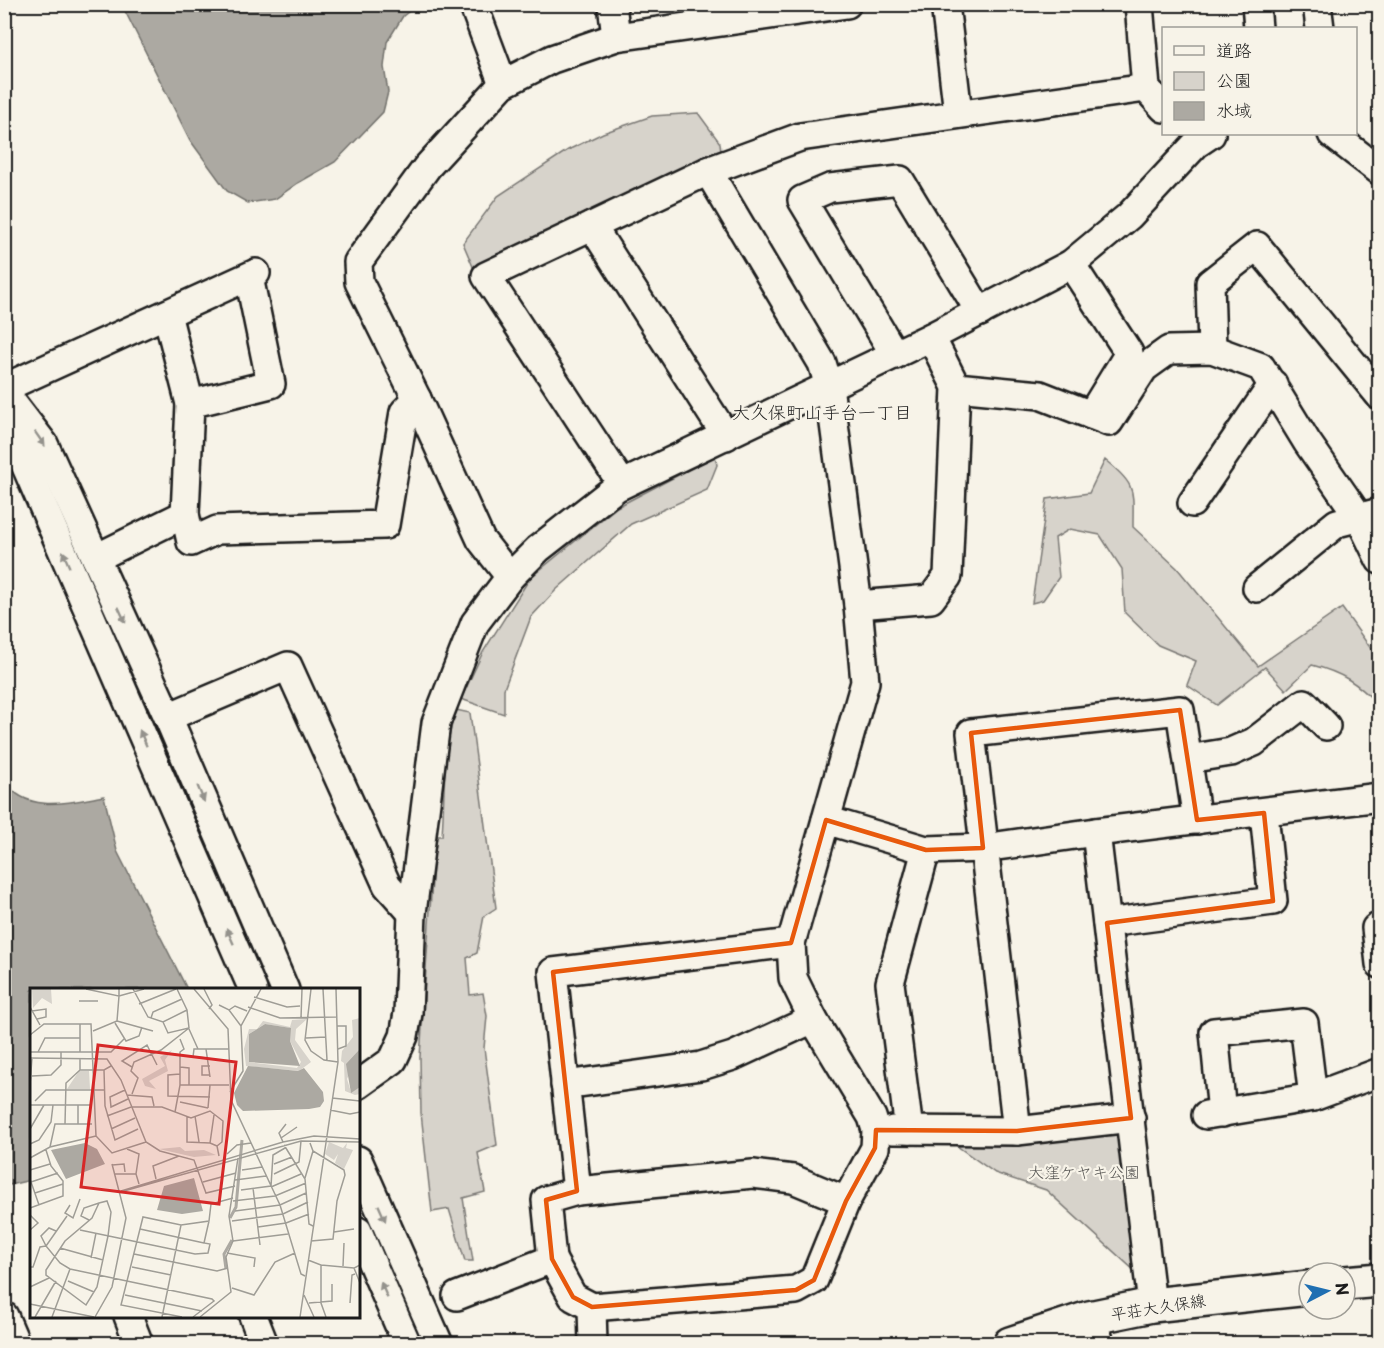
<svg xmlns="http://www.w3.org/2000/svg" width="1384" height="1348" font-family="'Playpen Sans','Klee One',sans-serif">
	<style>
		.green { fill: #d7d3cb; stroke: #7a7874; stroke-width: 1.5 }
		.water { fill: #aca9a2; stroke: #72716c; stroke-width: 1.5 }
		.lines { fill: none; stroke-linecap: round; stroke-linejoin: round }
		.minor-casing { stroke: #1c1c1c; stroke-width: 32 }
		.major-casing { stroke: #1c1c1c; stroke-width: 38 }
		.minor { stroke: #f7f3e8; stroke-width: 27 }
		.major { stroke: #f7f3e8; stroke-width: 33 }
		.oneway { fill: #94928c }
		.marked { fill: none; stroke: #e8590c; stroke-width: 4.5; stroke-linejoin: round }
		.labels { text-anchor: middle; stroke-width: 4.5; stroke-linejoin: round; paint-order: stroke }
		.park-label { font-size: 16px; fill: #545351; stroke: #f7f3e8 }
		.street-label { font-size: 16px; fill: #1c1c1c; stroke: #f7f3e8 }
		.neighbourhood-label { font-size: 18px; fill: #1c1c1c; stroke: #f7f3e8 }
		.inset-river { fill: none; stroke: #aca9a2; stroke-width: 3 }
		.inset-road { fill: none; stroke: #9f9d96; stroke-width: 1.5 }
		.view { fill: #d62828; fill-opacity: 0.15; stroke: #d62828; stroke-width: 3 }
		.inset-edge { fill: none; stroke: #1c1c1c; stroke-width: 3 }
	</style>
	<rect width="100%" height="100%" fill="#f7f3e8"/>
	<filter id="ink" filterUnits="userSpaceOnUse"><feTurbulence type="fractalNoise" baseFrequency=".0167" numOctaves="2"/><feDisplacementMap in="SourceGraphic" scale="12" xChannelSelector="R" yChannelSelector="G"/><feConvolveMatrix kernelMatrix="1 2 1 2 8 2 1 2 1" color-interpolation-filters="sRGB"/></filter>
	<g filter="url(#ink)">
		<g class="green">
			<polygon points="698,113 720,143 721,152 577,228 474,269 463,243 498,196 568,150 603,133 652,116"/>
			<polygon points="715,456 717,465 707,490 631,524 556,590 531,617 504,689 504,714 461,699 483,652 530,578 617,507"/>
			<path d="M1105 460C1137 485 1133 490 1133 527L1177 568 1258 666 1342 608 1379 660V705C1357 683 1343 673 1312 665L1286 690 1265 667 1217 705 1187 685 1196 661 1158 645 1125 613 1122 569 1100 535 1070 529 1055 538 1059 577 1043 600 1032 603 1047 499 1089 493Z"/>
			<path d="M456 710 470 713 496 908 484 916 477 953 467 958 470 995 483 993 487 1016 484 1048 497 1145 478 1153 485 1192 463 1198 473 1261H465L449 1209 432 1212 421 1113 420 1057 435 836H442C445 793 442 752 456 710Z"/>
			<polygon points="1111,1130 1121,1136 1135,1271 1046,1190 995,1173 957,1146"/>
		</g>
		<g class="water">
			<polygon points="122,5 417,5 403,16 387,42 384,67 388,92 383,112 335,162 298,183 275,199 248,203 227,191 190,140"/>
			<path d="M5 781C26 815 71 802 104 796L117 851 187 989 32 990 31 1180 5 1186Z"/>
		</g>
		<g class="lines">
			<g class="minor-casing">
				<g id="minor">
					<polyline points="473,4 503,84"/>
					<polyline points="612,4 616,37"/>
					<polyline points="945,4 958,113"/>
					<polyline points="1139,4 1146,88 1164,108"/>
					<polyline points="1256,4 1258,28"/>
					<polyline points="1317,4 1320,28"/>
					<polyline points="1332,134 1380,171"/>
					<polyline points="592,226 726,436"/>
					<polyline points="1071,264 1129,353 1091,415"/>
					<polyline points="167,314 190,404 185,514 191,542 217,530 385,525 404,412 417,399"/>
					<polyline points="1212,349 1210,283 1257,246 1380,396"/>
					<polyline points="895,355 802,200 830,188 900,180 980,312"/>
					<polyline points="956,387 1040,395 1109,422 1144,368 1169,350 1212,349 1261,367 1307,442 1359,517 1380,560"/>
					<polyline points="4,388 256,273"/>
					<polyline points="4,392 44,444 168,717 285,990"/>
					<polyline points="190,404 271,384 249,277"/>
					<polyline points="7,405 20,453 253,990"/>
					<polyline points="622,484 486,276 708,171 800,137 1146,88"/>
					<polyline points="1192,503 1273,384"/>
					<polyline points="96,558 185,514"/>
					<polyline points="510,577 481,540 417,399 359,282 358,262 427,167 503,84 552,59 616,37 847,4"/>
					<polyline points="1257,588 1337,523 1380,512"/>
					<polyline points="858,605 931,599 948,576 956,387 931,337"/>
					<polyline points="168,717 288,666 387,885 412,913"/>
					<polyline points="1188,759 1231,752 1254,742 1304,703 1326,726"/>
					<polyline points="826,820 926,850 983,848 1096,832 1152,1305"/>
					<polyline points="1096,832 1380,797"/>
					<polyline points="1107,923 1273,901 1264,813"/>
					<polyline points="1380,928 1376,928 1380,964"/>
					<polyline points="358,1085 393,1060 404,1036 408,1013 412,913 436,723 475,623 510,577 538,549 617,487 931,337 1071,264 1129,216 1196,144 1211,134"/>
					<polyline points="565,1085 701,1066 733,1056 813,1019"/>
					<polyline points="1222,1113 1214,1032 1304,1023 1313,1097"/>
					<polyline points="1206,1115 1313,1097 1380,1072"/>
					<polyline points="893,1130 1017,1131 1131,1118"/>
					<polyline points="909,1130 890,983 926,850"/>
					<polyline points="1017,1131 971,733 1180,710 1197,820"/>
					<polyline points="358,1160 439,1344"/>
					<polyline points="577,1191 553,972 791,943"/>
					<polyline points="358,1231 407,1344"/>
					<polyline points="552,1259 546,1200 577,1191 753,1174 793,1179 846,1201"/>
					<polyline points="457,1296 552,1259 573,1297 592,1307 796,1290 814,1280 846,1201 875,1148 876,1130 872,1117 813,1019 793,978 791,943 865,682 858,605 829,386 822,363 708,171"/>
					<polyline points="592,1307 593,1344"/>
					<polyline points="4,1316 16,1344"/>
					<polyline points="128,1316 139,1344"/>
					<polyline points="253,1316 264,1344"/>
					<polyline points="1089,1318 1101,1344"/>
				</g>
			</g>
			<g class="major-casing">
				<g id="major">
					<polyline points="1345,1283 1380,1280"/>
					<polyline points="1010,1344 1089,1318 1152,1305 1309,1288"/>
				</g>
			</g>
			<use href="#minor" class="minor"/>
			<use href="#major" class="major"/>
		</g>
		<defs><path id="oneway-solid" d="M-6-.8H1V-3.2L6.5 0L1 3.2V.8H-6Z" transform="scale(1.5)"/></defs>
		<g class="oneway">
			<use href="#oneway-solid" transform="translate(40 439) rotate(55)"/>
			<use href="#oneway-solid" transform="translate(66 559) rotate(-113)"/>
			<use href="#oneway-solid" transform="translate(122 615) rotate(65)"/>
			<use href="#oneway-solid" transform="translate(143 738) rotate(-114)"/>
			<use href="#oneway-solid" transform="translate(201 794) rotate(67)"/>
			<use href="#oneway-solid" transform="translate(230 936) rotate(-114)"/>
			<use href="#oneway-solid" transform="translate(382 1213) rotate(66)"/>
			<use href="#oneway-solid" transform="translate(384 1290) rotate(-113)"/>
		</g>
	</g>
	<path class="marked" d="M1180 710 1197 820 1264 813 1273 901 1107 923 1131 1118 1017 1131 876 1130 875 1148 846 1201 814 1280 796 1290 592 1307 573 1297 552 1259 546 1200 577 1191 553 972 791 943 826 820 926 850 983 848 971 733Z"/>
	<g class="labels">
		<g class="park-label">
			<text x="1084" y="1178">大窪ケヤキ公園</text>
		</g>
		<g class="street-label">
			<text transform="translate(1158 1307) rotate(-9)" y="6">平荘大久保線</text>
		</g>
		<g class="neighbourhood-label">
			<text x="822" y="419">大久保町山手台一丁目</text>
		</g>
	</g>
	<g transform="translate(30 988)">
		<rect width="330" height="330" fill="#f7f3e8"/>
		<path d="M2 1H21L22 16 12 10 3 20ZM330 30V61L317 91 321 104 330 99V106L325 107 315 103 314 75 311 73 312 63 323 49 322 32ZM277 31 266 41 265 52 281 74 269 83 216 78 214 61 219 41H227L233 33 260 39 262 32ZM235 36 260 40V53L271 74 267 80 219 74V46ZM142 62 135 72 138 83 119 93 126 101 115 98 112 91 135 78 130 69ZM49 83H59L60 101H37ZM299 154 313 160 317 155 316 160 323 162 314 181 305 175 308 166 304 172 295 166ZM150 159 155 163 174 162 186 167 164 169 129 161Z" fill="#d7d3cb" fill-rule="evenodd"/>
		<path d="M235 36 261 40 260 53 270 78 219 74V46ZM330 61V99L321 105 316 76ZM218 78 268 83 274 80 293 104 294 113 290 119 279 121 213 123 207 117 204 105ZM55 155 67 161 75 176 36 191 21 162ZM164 190 173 223 152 226 127 222 134 198Z" fill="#aca9a2"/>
		<path class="inset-river" d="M200 230 206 219 212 152M196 281 194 266 202 252"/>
		<path class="inset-road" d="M56 1 89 8 87 33 63 43M89 1V8L114 1M103 1 118 29 133 34 157 22M164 1 198 41 201 112 250 217 271 286 275 288M174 1 182 17 179 21M281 1 275 52 281 63 294 72 308 74M293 1 297 72M224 9 257 19 270 18M49 13H68M109 16 146 1M189 17 199 22 205 18 217 23M0 19 10 37M218 19 250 30 306 29M199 22 211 38M2 23 16 21V29L7 31M121 30 123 24 152 11M271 30 272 1M87 33 123 43M133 34 138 45 159 40 157 22 147 1M85 35 96 53 109 48 112 39M50 36V64M307 38H316V58L308 61M159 41 168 61M0 47 14 36H61L66 148 82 165 116 154M276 50 296 49M150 51 154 61 150 64V97M176 61 180 89M0 64H81L94 51M8 64 15 50H50M0 70 77 71 91 92 116 154 130 163 164 172 176 205 205 198M50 70V82H74L81 78M178 70 163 69 164 61H199M180 78H172V87H180M102 79 92 73 117 57 127 77M150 79 159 80V97M74 82 75 118 85 152 108 141M150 86 138 87V108L180 109M2 88 21 87 31 77V64M0 97 2 70M95 102 80 109 81 119 98 111M200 104 213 83 211 38 231 1M102 106 108 90 101 83 104 74 131 62 159 40M97 107 122 109 124 118M302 110 330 113M5 113 16 102H74M150 114 178 120M0 117H62M48 117V136M178 120 180 97M300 122 320 126 330 124M145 124 150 97H199M184 127 180 155 187 158M77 128 101 119H132L161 130 180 123 193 133 192 154 187 158 189 168M165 128 169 154M157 129V154L180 155M35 136 36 95 50 82M0 141 14 117M81 141 105 130M251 150 267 139M253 154 249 145 256 136M280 155 283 163 314 182 315 187 307 213 303 251 281 253M0 156 9 152 21 134 23 117M254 157 275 191 279 236 283 238M20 159 25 136H62M97 161 109 166 106 186 109 196M197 166 207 157 221 155M0 170 20 159 66 148M244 176 262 169M82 177 94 176 95 184M0 182 20 176M212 182 232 179M85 186H106M244 186 269 174 271 153M275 190 283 163M0 191 9 217M126 191 123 178 149 168M205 192 236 188M1 194 28 185M173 194 206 185M241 199 271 186M223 200 230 257M211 202 241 198 243 167 255 160M91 203 253 154 284 148 330 151M94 203 271 153 330 154M5 205 33 196M203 213 245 208 276 195M40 217 35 225 43 230 50 211M0 220 33 208V193L21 178 16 162M205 223 250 217 276 205M0 227 8 235 0 242M37 228 16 258 30 275 40 281 182 311 184 313 163 329M59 232 51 228 54 220 69 215 77 213 81 224 78 248 67 299 56 317 16 287V282L35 253 62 230 69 215M202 233 253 226 278 214M228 239 256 235 279 226M110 241 174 255M50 242 165 266 178 265 180 256 174 255 179 233M304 244 324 241M203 253 199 228 208 170M203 253 258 246M30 260 73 272M197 265 225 270 224 279M104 266 187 283 198 280M61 270 66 245M278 272 291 277V315L296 329M291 277 324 280M330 277 324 280 330 295M313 278 314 255M0 279H3L10 259 16 258 11 248 19 240 26 243M102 279 141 287M38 293 64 304M0 299 19 290M202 300 224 307 245 274 265 265M95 307 172 323M274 307 284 329M279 315 302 313V296M320 315 322 287 325 286M0 316 64 329M5 329 26 293M22 329 40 281M65 329 82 299 96 230 82 176M132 329 151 237M152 329 91 317 113 229 151 237 179 233 181 216 203 210M170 329 201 304 196 269 203 253M270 329 308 74 306 1"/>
		<path class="view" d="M68 57 206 74 189 216 51 199Z"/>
		<rect width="330" height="330" class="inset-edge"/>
	</g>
	<rect width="1384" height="1348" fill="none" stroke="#f7f3e8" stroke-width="24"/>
	<rect x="12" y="12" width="1360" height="1324" fill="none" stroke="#1c1c1c" stroke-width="2" filter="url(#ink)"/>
	<rect x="1162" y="27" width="195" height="108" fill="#f7f3e8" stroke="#9f9d96" stroke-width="1.5"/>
	<rect x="1174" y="46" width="30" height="9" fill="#f7f3e8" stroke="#9f9d96" stroke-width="1.5"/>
	<text x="1216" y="57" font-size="18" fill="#1c1c1c">道路</text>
	<rect x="1174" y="72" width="30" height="18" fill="#d7d3cb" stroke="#9f9d96" stroke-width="1.5"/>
	<text x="1216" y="87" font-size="18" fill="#1c1c1c">公園</text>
	<rect x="1174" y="102" width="30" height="18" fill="#aca9a2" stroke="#9f9d96" stroke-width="1.5"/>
	<text x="1216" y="117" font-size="18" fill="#1c1c1c">水域</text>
	<g transform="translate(1327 1291) rotate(83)"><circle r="28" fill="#f7f3e8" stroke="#9f9d96" stroke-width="1.5"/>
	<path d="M0-4.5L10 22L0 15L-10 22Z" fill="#1f6fb2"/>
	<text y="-9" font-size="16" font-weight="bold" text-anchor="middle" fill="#1c1c1c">N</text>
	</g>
</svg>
